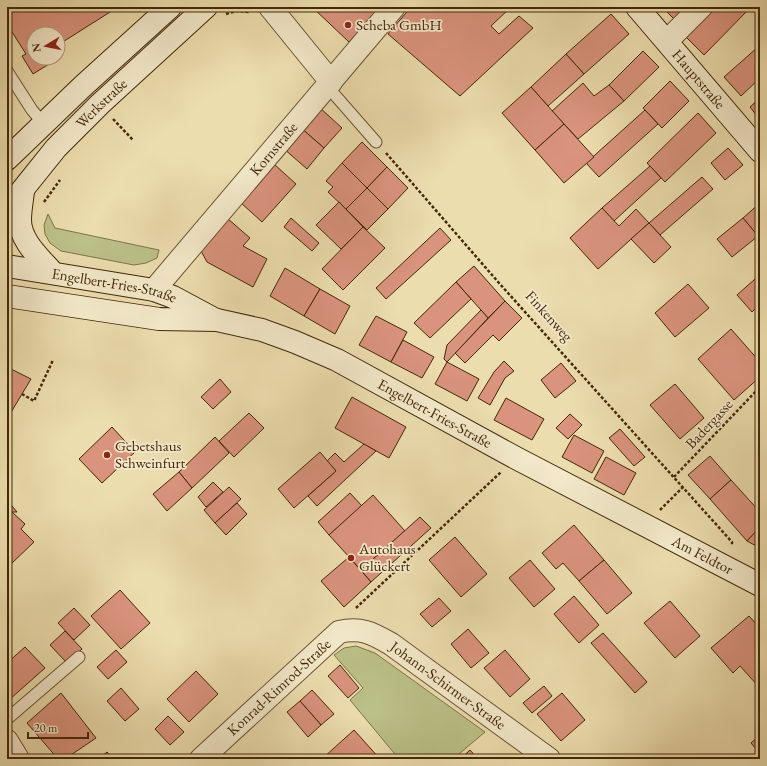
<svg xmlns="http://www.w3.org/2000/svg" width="767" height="766" font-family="'EB Garamond',serif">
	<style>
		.green { fill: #bbc088; stroke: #7e7448 }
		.building { fill: #da937d; stroke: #422808 }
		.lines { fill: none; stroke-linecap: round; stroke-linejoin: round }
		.lane-casing { stroke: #6c5532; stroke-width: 13 }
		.street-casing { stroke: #6c5532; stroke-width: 24 }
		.secondary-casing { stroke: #422808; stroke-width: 24 }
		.path { stroke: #422808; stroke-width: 2.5; stroke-dasharray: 3 2; stroke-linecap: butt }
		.lane { stroke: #f3e9ca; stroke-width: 11 }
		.street { stroke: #f3e9ca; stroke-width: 22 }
		.secondary { stroke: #f3e9ca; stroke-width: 22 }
		.poi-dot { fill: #8f2418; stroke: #f3e9ca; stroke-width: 1.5 }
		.labels { text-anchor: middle; stroke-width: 3.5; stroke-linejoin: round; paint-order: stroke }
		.poi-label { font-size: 15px; fill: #422808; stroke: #f3e9ca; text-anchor: start }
		.street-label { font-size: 15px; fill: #422808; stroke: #f3e9ca }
	</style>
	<rect width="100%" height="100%" fill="#ecddae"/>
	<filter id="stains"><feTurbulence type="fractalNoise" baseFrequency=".005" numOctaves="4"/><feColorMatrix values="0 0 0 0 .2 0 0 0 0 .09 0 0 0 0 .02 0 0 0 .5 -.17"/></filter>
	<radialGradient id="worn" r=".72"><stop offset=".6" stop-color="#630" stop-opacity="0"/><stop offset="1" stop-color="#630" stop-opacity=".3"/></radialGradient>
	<g class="green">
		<polygon points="48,214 55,228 159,250 157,258 146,263 134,265 61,251 50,243 45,234 44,225"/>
		<polygon points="356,646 375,653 485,732 453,759 399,759 350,700 363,688 334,655 344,648"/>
	</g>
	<g class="building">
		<polygon points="7,7 118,7 58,45 58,34 34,34 34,58 58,58 58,50 62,56 33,74 22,56 26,54 7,24"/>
		<polygon points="312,7 382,7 349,42"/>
		<polygon points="411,7 511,7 491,26 499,34 519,16 533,28 460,96 388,34"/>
		<polygon points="662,7 696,7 679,24"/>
		<polygon points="714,7 751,7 704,55 685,36"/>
		<polygon points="611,14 629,34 584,74 566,54"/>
		<polygon points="758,47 760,49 760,78 741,96 724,77"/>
		<polygon points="643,51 659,67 624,101 609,85"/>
		<polygon points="566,54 584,74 548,106 531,87"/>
		<polygon points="670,81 689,101 662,128 643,108"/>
		<polygon points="583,83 594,96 609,85 624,101 578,139 552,111"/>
		<polygon points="531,87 564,124 535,150 502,113"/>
		<polygon points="760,98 760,120 750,107"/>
		<polygon points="319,107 342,128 324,148 301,128"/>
		<polygon points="645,110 658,124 599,177 586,163"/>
		<polygon points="698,113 716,133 665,182 647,163"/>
		<polygon points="564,124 594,157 564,183 535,150"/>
		<polygon points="301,128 324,148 307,169 283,148"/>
		<polygon points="362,142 387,167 367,188 342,163"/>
		<polygon points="728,148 743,165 725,180 711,163"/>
		<polygon points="342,163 367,188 346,209 328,192 333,187 326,181"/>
		<polygon points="274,164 296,184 262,222 240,202"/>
		<polygon points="650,166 661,178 614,221 602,208"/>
		<polygon points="387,167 408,188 388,209 367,188"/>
		<polygon points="702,177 713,189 660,235 649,223"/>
		<polygon points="367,188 388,209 367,230 346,209"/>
		<polygon points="339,202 363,227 341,249 316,225"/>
		<polygon points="760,203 760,234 758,236 743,218"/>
		<polygon points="602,208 619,226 636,209 649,223 598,269 570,238"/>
		<polygon points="227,218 250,238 243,246 267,259 253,287 207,262 200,249"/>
		<polygon points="291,218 319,243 312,251 284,227"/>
		<polygon points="743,218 758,236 732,257 717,239"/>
		<polygon points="649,223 671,247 654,263 631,239"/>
		<polygon points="363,227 385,248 343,290 322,269"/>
		<polygon points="440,228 451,240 386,299 376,288"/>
		<polygon points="474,266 505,301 488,318 456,282"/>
		<polygon points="285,268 320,289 304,316 270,296"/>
		<polygon points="755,279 760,285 760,304 752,312 737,295"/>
		<polygon points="456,282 471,299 430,338 414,323"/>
		<polygon points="688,284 709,308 675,337 655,313"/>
		<polygon points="320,289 350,306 335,334 304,316"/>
		<polygon points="505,301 522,318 499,341 493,335 465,363 455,353"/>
		<polygon points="481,310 488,318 447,362 444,359 447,345"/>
		<polygon points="376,316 407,332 391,362 359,345"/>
		<polygon points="731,329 760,362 760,377 734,400 698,359"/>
		<polygon points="403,340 434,357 422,378 391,362"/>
		<polygon points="504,361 514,371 505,378 490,405 478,398 494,372"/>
		<polygon points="447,362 479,379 467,401 435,384"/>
		<polygon points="561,363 576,381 555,398 541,380"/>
		<polygon points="7,367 31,379 7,419"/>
		<polygon points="220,379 231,392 213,409 201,397"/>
		<polygon points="675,384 704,418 680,439 650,405"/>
		<polygon points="352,397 406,427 389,458 335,428"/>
		<polygon points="506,398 544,419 532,440 494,420"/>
		<polygon points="249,413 264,428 234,457 219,441"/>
		<polygon points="570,414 582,425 568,439 556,428"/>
		<polygon points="112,427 135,452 102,483 79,459"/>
		<polygon points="620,429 645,457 634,466 609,438"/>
		<polygon points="574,435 604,451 592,473 562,457"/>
		<polygon points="215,437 229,453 192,488 179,472"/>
		<polygon points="364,444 376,451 317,506 308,496 336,471 327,461 335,453 344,462"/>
		<polygon points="320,452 336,471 294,508 278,489"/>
		<polygon points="710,456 731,480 710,499 688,475"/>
		<polygon points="606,457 636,473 624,495 594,479"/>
		<polygon points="179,472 192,488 167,511 153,494"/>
		<polygon points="731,480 760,512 760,527 747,541 710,499"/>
		<polygon points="213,482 223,492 206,507 198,497"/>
		<polygon points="229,487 241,499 215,523 204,510"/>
		<polygon points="350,493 362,506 329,535 318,522"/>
		<polygon points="373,495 405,531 361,570 329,535"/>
		<polygon points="7,500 17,512 12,512 25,524 21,529 34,542 10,565 7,561"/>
		<polygon points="237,503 247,514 226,535 215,523"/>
		<polygon points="420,517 431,528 371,582 361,570"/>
		<polygon points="574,525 604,560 579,581 563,563 556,569 542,553"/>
		<polygon points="760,527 760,548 747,541"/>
		<polygon points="455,537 487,574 461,597 429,560"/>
		<polygon points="349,557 371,582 344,607 321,581"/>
		<polygon points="530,560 555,589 534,607 509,578"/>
		<polygon points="604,560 632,593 607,614 579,581"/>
		<polygon points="120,590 150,623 121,649 91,616"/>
		<polygon points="574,596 599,625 579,643 554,614"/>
		<polygon points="439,598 451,611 432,627 420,614"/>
		<polygon points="670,601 700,636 675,658 644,623"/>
		<polygon points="74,608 90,625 74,640 58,623"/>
		<polygon points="749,616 760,628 759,687 740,666 733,673 711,648"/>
		<polygon points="468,629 489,653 471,668 451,644"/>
		<polygon points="65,631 82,649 67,663 50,645"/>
		<polygon points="603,633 647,682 635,693 591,643"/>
		<polygon points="25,647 45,668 9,700 7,698 7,663"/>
		<polygon points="116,650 127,662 108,679 97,667"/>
		<polygon points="505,650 530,679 510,697 484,668"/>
		<polygon points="340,665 359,688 348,698 328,676"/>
		<polygon points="196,671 218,694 189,722 167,699"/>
		<polygon points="544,686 552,696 532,713 523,703"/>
		<polygon points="121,688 139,709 125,721 107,701"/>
		<polygon points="312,690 334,714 321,725 300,701"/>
		<polygon points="61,693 96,738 65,759 58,759 27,723"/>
		<polygon points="562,693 585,720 561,741 537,714"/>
		<polygon points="300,701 321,725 308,737 287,712"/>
		<polygon points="168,716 184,732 170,745 155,729"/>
		<polygon points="354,730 380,759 324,759 323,758"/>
		<polygon points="760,735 760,754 751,743"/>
		<polygon points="470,750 478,759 460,759"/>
		<polygon points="107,752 113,759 98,759"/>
	</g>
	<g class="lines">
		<g class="lane-casing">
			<g id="lane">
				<polyline points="7,71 32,110 43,123"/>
				<polyline points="327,86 376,142"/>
				<polyline points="7,719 79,657"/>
			</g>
		</g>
		<g class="street-casing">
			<g id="street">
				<polyline points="270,7 331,82"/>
				<polyline points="667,41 701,7"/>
				<path id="s1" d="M154 290 394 7"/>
				<polyline points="7,741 18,759"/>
				<path id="s2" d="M201 759 339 632C361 627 372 633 391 644L549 759"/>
			</g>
		</g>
		<g class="secondary-casing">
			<g id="secondary">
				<path id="s3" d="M637 7 760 151"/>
				<polyline points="7,159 83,86 170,7"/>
				<path d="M23 191C22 201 20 210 20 220 20 241 40 258 53 273"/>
				<path id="s4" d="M7 209 56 148 100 104 206 7"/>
				<path id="s5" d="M7 266 154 290 173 297 214 319"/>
				<path id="s6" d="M7 296 159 319 217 320 262 330 295 342 337 360 516 458 760 585"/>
			</g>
		</g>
		<g class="path">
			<polyline points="226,14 236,11 250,12"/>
			<polyline points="113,119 133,140"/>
			<polyline points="386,153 499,283 732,542 732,546"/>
			<polyline points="44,202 60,180"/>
			<polyline points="22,394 34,401 53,360"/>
			<polyline points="674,477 760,387"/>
			<polyline points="660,510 683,487"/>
			<polyline points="356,608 501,472"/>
		</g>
		<use href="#lane" class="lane"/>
		<use href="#street" class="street"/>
		<use href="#secondary" class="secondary"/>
	</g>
	<g class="poi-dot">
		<circle cx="348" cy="25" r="4"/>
		<circle cx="107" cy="455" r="4"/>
		<circle cx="351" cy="558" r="4"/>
	</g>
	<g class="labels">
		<g class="poi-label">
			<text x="356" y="30">Scheba GmbH</text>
			<text x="115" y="451">Gebetshaus<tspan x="115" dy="17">Schweinfurt</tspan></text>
			<text x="359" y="554">Autohaus<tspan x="359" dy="17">Glückert</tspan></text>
		</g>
		<g class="street-label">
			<text dy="5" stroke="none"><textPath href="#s3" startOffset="95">Hauptstraße</textPath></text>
			<text dy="5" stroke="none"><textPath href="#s4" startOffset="142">Werkstraße</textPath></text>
			<text dy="5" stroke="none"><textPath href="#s1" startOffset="185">Kornstraße</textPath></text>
			<text dy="5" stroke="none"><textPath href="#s5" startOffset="109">Engelbert-Fries-Straße</textPath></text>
			<text transform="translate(549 316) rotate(48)" y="5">Finkenweg</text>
			<text dy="5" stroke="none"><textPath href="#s6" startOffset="450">Engelbert-Fries-Straße</textPath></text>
			<text transform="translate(709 424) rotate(-47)" y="5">Badergasse</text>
			<text dy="5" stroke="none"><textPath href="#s6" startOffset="753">Am Feldtor</textPath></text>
			<text dy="5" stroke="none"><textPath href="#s2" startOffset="313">Johann-Schirmer-Straße</textPath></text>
			<text dy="5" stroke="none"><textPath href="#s2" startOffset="106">Konrad-Rimrod-Straße</textPath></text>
		</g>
	</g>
	<rect width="767" height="766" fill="none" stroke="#ecddae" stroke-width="24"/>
	<rect x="8" y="8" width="751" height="750" fill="none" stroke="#422808" stroke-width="2"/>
	<rect x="12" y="12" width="743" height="742" fill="none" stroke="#422808"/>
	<g transform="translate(46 46) rotate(260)"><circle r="19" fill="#f3e9ca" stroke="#ac9c7c"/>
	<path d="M0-3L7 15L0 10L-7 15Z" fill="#8f2418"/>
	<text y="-6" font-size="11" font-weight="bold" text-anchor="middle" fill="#422808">N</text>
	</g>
	<path d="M28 732v6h60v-6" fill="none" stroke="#422808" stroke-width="2"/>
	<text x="34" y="732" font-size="12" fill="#422808" stroke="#f3e9ca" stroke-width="3" paint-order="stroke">20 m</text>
	<rect width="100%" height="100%" filter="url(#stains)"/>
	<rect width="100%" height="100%" fill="url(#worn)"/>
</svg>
